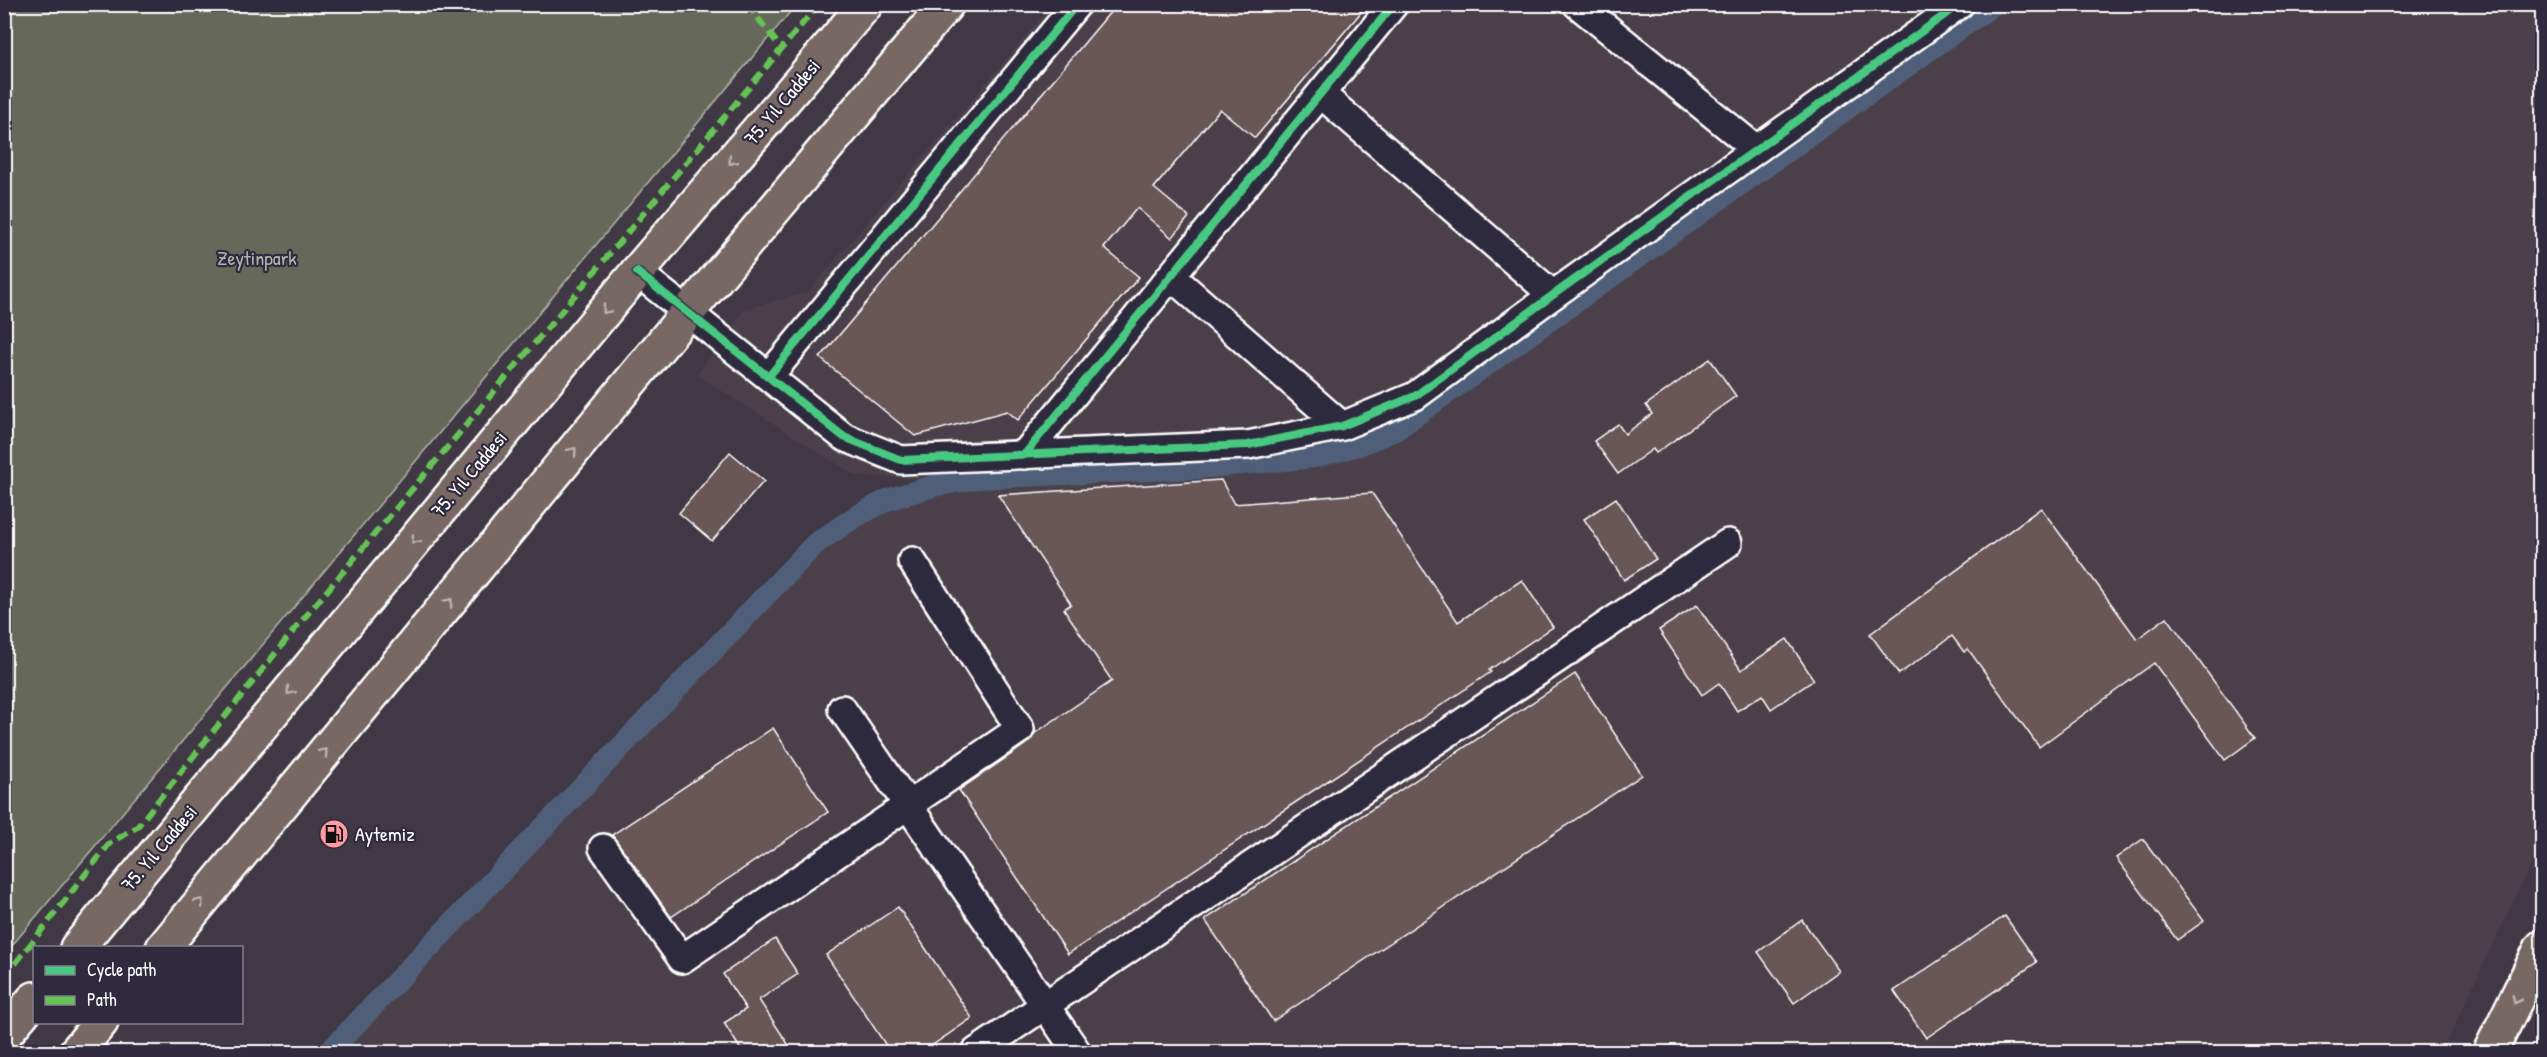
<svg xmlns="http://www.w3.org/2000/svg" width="2547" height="1057" font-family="'Patrick Hand',sans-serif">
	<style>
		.built { fill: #4c4149 }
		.green { fill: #66695a; stroke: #b2b4ac; stroke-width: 1.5 }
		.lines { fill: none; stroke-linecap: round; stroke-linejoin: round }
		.canal { stroke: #505e7a; stroke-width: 22 }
		.building { fill: #695756; stroke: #fff; stroke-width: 1.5 }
		.minor-casing { stroke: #fff; stroke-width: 32 }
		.major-casing { stroke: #fff; stroke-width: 38 }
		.minor { stroke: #2f2a3d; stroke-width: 27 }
		.major { stroke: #776864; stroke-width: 33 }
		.quiet { stroke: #66c356; stroke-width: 6; stroke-dasharray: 12 6; stroke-linecap: butt }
		.cycleway-casing { stroke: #2f2a3d; stroke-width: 11 }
		.cycleway { stroke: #46c982; stroke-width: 8 }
		.oneway { stroke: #bbb4b2 }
		.labels { text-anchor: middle; stroke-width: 4.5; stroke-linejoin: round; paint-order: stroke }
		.street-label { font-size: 20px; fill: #fff; stroke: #2f2a3d }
		.park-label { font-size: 20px; fill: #b2b4ac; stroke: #2f2a3d }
		.poi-label { font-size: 20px; fill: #fff; stroke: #2f2a3d; text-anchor: start }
	</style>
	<rect width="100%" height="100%" fill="#403844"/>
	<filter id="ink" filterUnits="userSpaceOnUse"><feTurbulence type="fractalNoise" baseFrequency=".0167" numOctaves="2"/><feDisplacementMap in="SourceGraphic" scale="12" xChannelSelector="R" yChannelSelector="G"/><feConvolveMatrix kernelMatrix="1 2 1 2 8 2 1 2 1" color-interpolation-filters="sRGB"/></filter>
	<g filter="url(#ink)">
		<polygon class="built" points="1052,5 2542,5 2542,841 2442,1052 329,1052 846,520 927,480 856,476 697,375 745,309 808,292"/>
		<polygon class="green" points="5,4 796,5 5,954 4,5"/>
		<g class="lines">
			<polyline class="canal" points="329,1052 815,544 855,517 887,500 933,486 978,478 1197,468 1315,457 1356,446 1395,430 1994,4"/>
		</g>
		<g class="building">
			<polygon points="1117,4 1368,4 1255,138 1220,109 1154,188 1189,217 1172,238 1137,208 1104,248 1139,277 1018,420 1007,411 915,436 820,358"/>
			<polygon points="1710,359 1736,396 1656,453 1653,449 1618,474 1594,441 1618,424 1625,434 1652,414 1646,405"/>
			<polygon points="730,452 764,481 712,541 679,513"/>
			<polygon points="1221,480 1234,504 1372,493 1458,622 1522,580 1553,627 1489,670 1491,672 1068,954 959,790 1029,742 1035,733 1112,681 1064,609 1071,604 998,495"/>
			<polygon points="1616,498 1656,559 1624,580 1584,519"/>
			<polygon points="2041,508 2137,639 2167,617 2255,738 2225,760 2154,663 2039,747 1968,649 1964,652 1952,636 1899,674 1870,634"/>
			<polygon points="1697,605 1741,670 1787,639 1814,680 1771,709 1762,695 1737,711 1719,683 1702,695 1659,630"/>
			<polygon points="1575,674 1642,775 1273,1021 1205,920"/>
			<polygon points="773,728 828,812 671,917 612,835"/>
			<polygon points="2143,839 2204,921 2177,940 2116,858"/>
			<polygon points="898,907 972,1018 921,1053 891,1053 826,955"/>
			<polygon points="2005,916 2037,962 1926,1038 1894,991"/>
			<polygon points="1802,920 1839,971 1794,1003 1758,952"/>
			<polygon points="775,939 798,974 759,1000 794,1053 743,1053 724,1023 746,1009 723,974"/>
		</g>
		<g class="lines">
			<g class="minor-casing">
				<g id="minor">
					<polyline points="1577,4 1756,149"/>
					<polyline points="1321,94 1553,295"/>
					<polyline points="637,272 844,437 901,460 1248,445 1342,426 1415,396 1553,295 1960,4"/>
					<polyline points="1171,276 1342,426"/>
					<polyline points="769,376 1077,4"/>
					<polyline points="1024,455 1394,4"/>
					<polyline points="842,709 1077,1052"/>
					<polyline points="603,848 682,959 1020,729 912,561"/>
					<polyline points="976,1052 1728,543"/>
				</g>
			</g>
			<g class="major-casing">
				<g id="major">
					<polyline points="77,948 637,272 866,4"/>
					<polyline points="163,948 688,312 947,4"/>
					<polyline points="4,1035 34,999"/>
					<polyline points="76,1052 101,1022"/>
					<polyline points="2490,1052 2542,947"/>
				</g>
			</g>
			<use href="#minor" class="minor"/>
			<use href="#major" class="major"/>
			<g class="quiet">
				<polyline points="747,4 781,48"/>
				<polyline points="4,978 110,843 137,827 290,635 819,4"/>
			</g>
			<g class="cycleway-casing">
				<g id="cycleway">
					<polyline points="637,272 844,437 901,460 1248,445 1342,426 1415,396 1553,295 1960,4"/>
					<polyline points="769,376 1077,4"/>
					<polyline points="1024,455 1394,4"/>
				</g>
			</g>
			<use href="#cycleway" class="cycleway"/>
		</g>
		<defs><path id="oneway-chevron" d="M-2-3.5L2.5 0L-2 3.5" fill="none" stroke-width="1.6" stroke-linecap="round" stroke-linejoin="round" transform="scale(1.5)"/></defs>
		<g class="oneway">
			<use href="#oneway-chevron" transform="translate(732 161) rotate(130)"/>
			<use href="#oneway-chevron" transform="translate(606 310) rotate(130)"/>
			<use href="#oneway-chevron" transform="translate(573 451) rotate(-50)"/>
			<use href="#oneway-chevron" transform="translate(415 540) rotate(130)"/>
			<use href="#oneway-chevron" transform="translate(449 602) rotate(-50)"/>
			<use href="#oneway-chevron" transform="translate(290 691) rotate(130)"/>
			<use href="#oneway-chevron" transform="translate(324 752) rotate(-50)"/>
			<use href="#oneway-chevron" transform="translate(200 902) rotate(-50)"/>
			<use href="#oneway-chevron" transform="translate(2516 1000) rotate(117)"/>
		</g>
	</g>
	<defs>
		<g id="fuel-disc" transform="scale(1.5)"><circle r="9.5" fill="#ff9aa2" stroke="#2f2a3d"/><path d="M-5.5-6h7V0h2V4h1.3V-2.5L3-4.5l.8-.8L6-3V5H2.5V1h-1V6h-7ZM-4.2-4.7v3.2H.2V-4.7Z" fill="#111"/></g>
	</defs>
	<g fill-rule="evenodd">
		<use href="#fuel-disc" x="334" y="834"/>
	</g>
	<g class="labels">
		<g class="street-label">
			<text transform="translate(782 102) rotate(-50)" y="7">75. Yıl Caddesi</text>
			<text transform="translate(469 474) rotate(-50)" y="7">75. Yıl Caddesi</text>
			<text transform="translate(159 848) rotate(-50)" y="7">75. Yıl Caddesi</text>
		</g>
		<g class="park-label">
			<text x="257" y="265">Zeytinpark</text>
		</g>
		<g class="poi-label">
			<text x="355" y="841">Aytemiz</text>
		</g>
	</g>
	<rect width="2547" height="1057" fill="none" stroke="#2f2a3d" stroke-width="24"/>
	<rect x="12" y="12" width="2523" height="1033" fill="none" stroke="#fff" stroke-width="2" filter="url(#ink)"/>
	<rect x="33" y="946" width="210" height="78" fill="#2f2a3d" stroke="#827f8b" stroke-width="1.5"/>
	<rect x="45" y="966" width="30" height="9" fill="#46c982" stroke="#827f8b" stroke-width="1.5"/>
	<text x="87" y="976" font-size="18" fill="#ffffff">Cycle path</text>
	<rect x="45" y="996" width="30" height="9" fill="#66c356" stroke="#827f8b" stroke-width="1.5"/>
	<text x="87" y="1006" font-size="18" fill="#ffffff">Path</text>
</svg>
